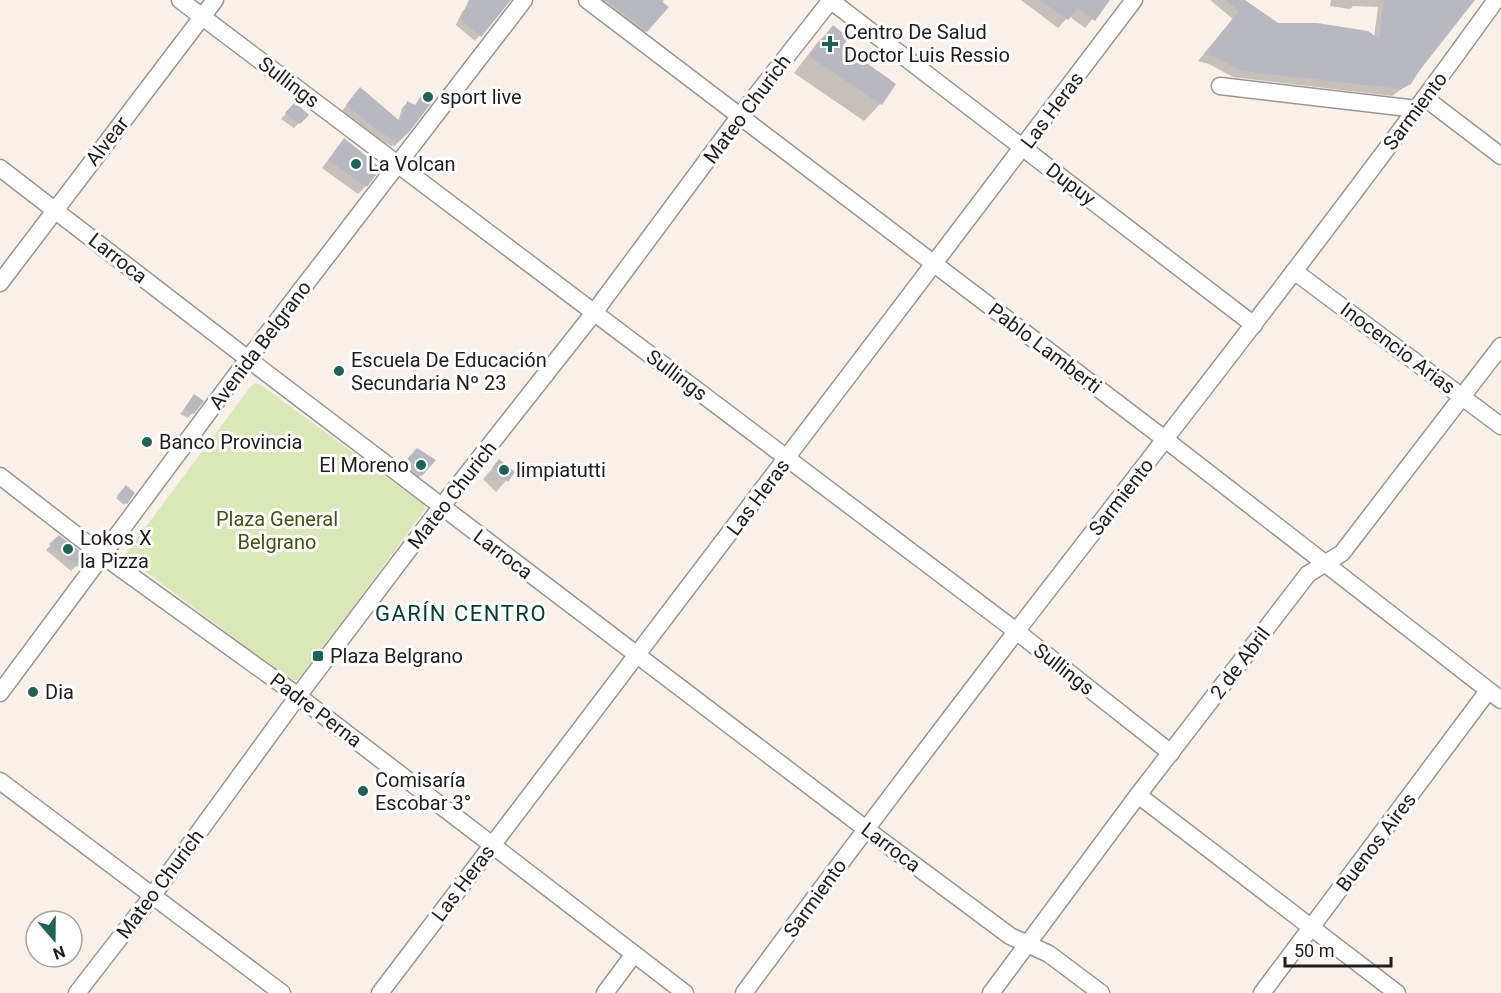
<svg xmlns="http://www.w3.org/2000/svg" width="1501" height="993" font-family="Roboto,sans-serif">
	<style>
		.green { fill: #d9e8b6 }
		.shadow { fill: #0003 }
		.building { fill: #b7b8c0 }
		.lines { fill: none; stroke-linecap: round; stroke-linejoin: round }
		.minor-casing { stroke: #9d9690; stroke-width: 19 }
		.minor { stroke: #fff; stroke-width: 16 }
		.poi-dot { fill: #1f6355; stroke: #fff; stroke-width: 2 }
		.labels { text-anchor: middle; stroke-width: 6; stroke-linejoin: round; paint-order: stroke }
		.poi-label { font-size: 20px; fill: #201d1b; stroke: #fff; text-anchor: start }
		.street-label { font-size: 20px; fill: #201d1b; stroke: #fff }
		.park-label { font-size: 20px; fill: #43530f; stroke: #fff }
		.quarter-label { font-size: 22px; letter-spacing: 1.5px; fill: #023e33; stroke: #fff }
	</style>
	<rect width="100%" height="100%" fill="#f8f0e9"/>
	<polygon class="green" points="256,383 261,385 423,504 425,509 302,677 297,680 291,680 126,557 127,552 251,386"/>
	<g class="shadow">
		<polygon points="491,0 509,0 475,41 456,25 462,12 467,7"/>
		<polygon points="590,0 664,0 646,31 638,38"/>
		<polygon points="1021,0 1108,0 1085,28 1069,16 1058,28"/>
		<polygon points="1210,0 1242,0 1277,24 1374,37 1378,7 1353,6 1350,9 1330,6 1331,0 1473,0 1410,83 1392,96 1233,77 1209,64 1198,61 1233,19"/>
		<polygon points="833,27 841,46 894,84 880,104 864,121 794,73 817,43"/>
		<polygon points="360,89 398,122 402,108 407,103 409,130 390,148 391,146 373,136 342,111"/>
		<polygon points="295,104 307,115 294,128 281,119"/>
		<polygon points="344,140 366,186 358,194 322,168"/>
		<polygon points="194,396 193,413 188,418 180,414"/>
		<polygon points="418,450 421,475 416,480 408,475 402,466"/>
		<polygon points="499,461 513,473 496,492 483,479"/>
		<polygon points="124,489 133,493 124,505 116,498"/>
		<polygon points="59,537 76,566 71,571 46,550"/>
	</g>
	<g class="building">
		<polygon points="469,0 511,0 481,37 460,19"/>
		<polygon points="607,0 660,0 669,7 647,32"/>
		<polygon points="1040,0 1110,0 1095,21 1078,8 1068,20"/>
		<polygon points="1225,0 1245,0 1278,23 1317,23 1368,31 1379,39 1384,0 1475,0 1419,71 1411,84 1401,89 1241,71 1216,57 1204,54 1239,11"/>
		<polygon points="833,25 849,38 843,46 896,84 882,105 809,56"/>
		<polygon points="360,87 401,122 407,101 415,105 425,90 435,98 410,131 393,147 395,141 379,131 346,105"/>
		<polygon points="295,102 309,115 300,124 285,113"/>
		<polygon points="344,138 381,168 367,187 328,160"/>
		<polygon points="194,394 204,401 194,414 184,409"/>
		<polygon points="417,448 436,460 422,476 413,470 407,459"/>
		<polygon points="499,459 515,472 508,482 492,468"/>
		<polygon points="126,485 135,493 127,504 117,496"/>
		<polygon points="59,535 86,556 77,567 49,544"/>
	</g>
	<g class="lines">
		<g class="minor-casing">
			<g id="minor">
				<polyline points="180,0 1016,631 1171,753"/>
				<polyline points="587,0 1166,440 1501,700"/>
				<polyline points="830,0 1254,325"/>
				<polyline points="1220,86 1417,109"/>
				<polyline points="1425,98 1501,156"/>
				<polyline points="0,168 248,359 866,829 1010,936 1049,954 1101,993"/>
				<polyline points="1294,271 1501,426"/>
				<polyline points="0,283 215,0"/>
				<polyline points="0,476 102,555 298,696 685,993"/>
				<polyline points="0,693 248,359 524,0"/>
				<polyline points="0,781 282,993"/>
				<polyline points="1138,795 1397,993"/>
				<polyline points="77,993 153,895 298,696 441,507 593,314 739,117 831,0"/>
				<polyline points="380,993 1134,0"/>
				<polyline points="605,993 634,954"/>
				<path d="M744 993C833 872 924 752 1015 633 1177 423 1341 215 1496 0"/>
				<polyline points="991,993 1138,795 1308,574 1342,553 1501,346"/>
				<polyline points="1262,993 1488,691"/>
			</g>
		</g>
		<use href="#minor" class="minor"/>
	</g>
	<g class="poi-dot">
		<path d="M827 35h6v6h6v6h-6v6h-6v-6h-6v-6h6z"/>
		<circle cx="428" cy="97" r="6"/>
		<circle cx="356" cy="164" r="6"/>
		<circle cx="339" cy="371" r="6"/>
		<circle cx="147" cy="442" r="6"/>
		<circle cx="421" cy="465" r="6"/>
		<circle cx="504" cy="470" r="6"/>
		<circle cx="68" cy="549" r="6"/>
		<rect x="312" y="650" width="12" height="12" rx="3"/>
		<circle cx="33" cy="692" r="6"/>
		<circle cx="363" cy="791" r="6"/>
	</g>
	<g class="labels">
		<g class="poi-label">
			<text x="844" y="39">Centro De Salud<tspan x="844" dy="23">Doctor Luis Ressio</tspan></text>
			<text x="440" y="104">sport live</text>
			<text x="368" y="171">La Volcan</text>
			<text x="351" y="367">Escuela De Educación<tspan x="351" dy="23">Secundaria Nº 23</tspan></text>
			<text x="159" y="449">Banco Provincia</text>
			<text x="409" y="472" text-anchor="end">El Moreno</text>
			<text x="516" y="477">limpiatutti</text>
			<text x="80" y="545">Lokos X<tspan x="80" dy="23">la Pizza</tspan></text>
			<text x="330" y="663">Plaza Belgrano</text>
			<text x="45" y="699">Dia</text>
			<text x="375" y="787">Comisaría<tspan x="375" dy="23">Escobar 3°</tspan></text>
		</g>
		<g class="street-label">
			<text transform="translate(289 82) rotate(37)" y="7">Sullings</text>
			<text transform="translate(747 109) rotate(-53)" y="7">Mateo Churich</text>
			<text transform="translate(1052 110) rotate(-53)" y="7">Las Heras</text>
			<text transform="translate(1415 111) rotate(-53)" y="7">Sarmiento</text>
			<text transform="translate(107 141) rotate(-52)" y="7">Alvear</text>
			<text transform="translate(1071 184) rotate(37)" y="7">Dupuy</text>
			<text transform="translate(118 258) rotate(38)" y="7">Larroca</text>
			<text transform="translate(260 345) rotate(-53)" y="7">Avenida Belgrano</text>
			<text transform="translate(1045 348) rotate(37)" y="7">Pablo Lamberti</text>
			<text transform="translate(1398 348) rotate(37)" y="7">Inocencio Arias</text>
			<text transform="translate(677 375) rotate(37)" y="7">Sullings</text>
			<text transform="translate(452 495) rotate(-52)" y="7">Mateo Churich</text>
			<text transform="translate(758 497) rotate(-53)" y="7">Las Heras</text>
			<text transform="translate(1121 497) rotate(-52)" y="7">Sarmiento</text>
			<text transform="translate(503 554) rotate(37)" y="7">Larroca</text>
			<text transform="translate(1240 663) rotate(-53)" y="7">2 de Abril</text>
			<text transform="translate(1064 669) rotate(38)" y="7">Sullings</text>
			<text transform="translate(316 710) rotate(37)" y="7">Padre Perna</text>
			<text transform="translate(1376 842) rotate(-53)" y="7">Buenos Aires</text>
			<text transform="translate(891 847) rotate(37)" y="7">Larroca</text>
			<text transform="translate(463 883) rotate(-53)" y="7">Las Heras</text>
			<text transform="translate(160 884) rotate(-53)" y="7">Mateo Churich</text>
			<text transform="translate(815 898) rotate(-54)" y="7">Sarmiento</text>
		</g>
		<g class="park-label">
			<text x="277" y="526">Plaza General<tspan x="277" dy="23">Belgrano</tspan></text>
		</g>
		<g class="quarter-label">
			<text x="461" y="621">GARÍN CENTRO</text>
		</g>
	</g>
	<g transform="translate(54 939) rotate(160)"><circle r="28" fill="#ffffff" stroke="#a6a5a4" stroke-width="1.5"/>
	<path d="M0-4.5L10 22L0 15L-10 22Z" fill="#1f6355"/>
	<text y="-9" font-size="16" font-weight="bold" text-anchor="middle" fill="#201d1b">N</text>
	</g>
	<path d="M1285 957v9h106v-9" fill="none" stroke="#201d1b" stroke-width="3"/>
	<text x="1294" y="957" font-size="18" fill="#201d1b" stroke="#ffffff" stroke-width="4.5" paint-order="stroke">50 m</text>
</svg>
